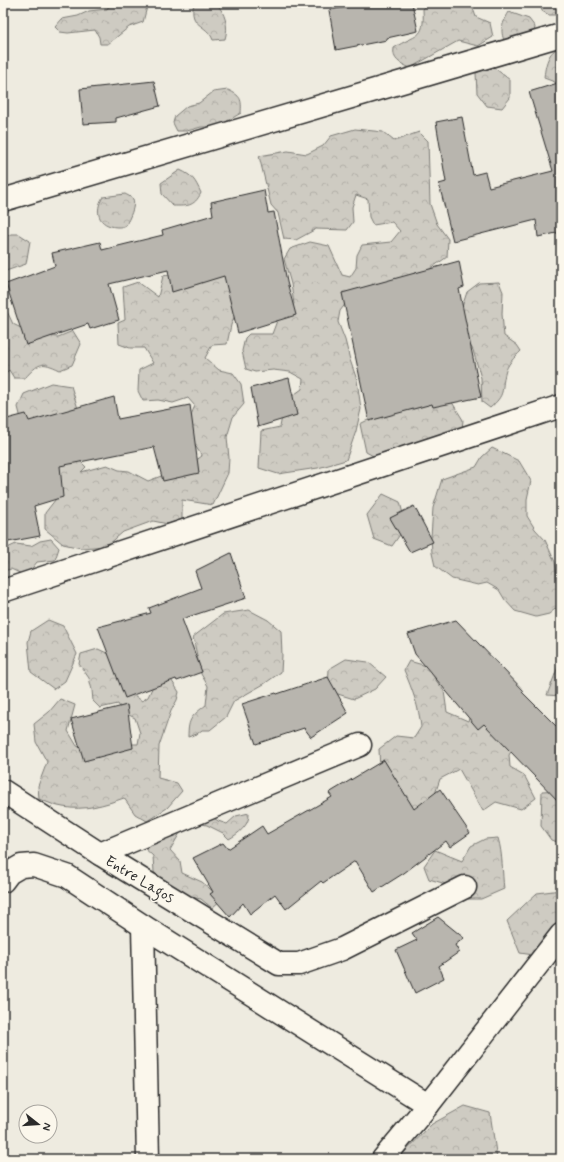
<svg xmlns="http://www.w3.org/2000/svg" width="564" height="1162" font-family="Mynerve,sans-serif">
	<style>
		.forest { fill: url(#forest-crowns); stroke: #7c7b76 }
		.building { fill: #b8b5ae; stroke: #2b2b2b }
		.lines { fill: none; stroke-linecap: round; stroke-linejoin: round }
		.street-casing { stroke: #2b2b2b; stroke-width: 25 }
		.street { stroke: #fbf7ec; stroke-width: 22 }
		.labels { text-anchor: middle; stroke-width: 3; stroke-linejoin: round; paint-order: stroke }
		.street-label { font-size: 15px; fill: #2b2b2b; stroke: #fbf7ec }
	</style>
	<defs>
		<pattern id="forest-crowns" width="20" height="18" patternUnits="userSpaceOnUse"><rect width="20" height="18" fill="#cecbc2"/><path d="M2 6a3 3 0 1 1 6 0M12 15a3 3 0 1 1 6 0" fill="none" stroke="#b1aea7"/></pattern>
	</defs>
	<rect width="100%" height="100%" fill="#eeebe0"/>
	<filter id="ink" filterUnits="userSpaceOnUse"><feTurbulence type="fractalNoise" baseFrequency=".025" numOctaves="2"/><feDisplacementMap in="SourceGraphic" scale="8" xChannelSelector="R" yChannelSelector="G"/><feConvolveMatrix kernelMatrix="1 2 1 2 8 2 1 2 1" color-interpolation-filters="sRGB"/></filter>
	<g filter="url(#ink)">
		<g class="forest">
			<polygon points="111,3 148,3 143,22 129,27 108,44 100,44 99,37 95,30 68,33 60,32 55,27 62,19 78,16 89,11 107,9"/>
			<path d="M194 3H216C225 13 229 26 225 39L213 40C207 23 188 28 194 3Z"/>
			<path d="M428 3H471L476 17 490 23 493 37 478 46 458 41 410 68C400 63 392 60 394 48 416 33 425 41 423 9Z"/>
			<polygon points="540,3 561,3 561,9 555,15 549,15 542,11"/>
			<path d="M509 12 529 19 535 27 533 38 507 48C500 32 500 27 509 12Z"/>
			<path d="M561 48V84H560L544 78C545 67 548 49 561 48Z"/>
			<polygon points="492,66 510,80 510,98 502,108 487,106 477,93 476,73"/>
			<path d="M228 90C241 96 242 99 241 113L217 127H201L187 131H177L173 123 175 116 187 106 199 103 213 92Z"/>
			<polygon points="355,129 383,132 394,141 419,132 428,141 430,204 437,224 448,239 447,257 414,280 353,294 340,311 338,322 345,340 350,360 357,380 361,409 356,431 346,460 318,468 278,474 259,468 261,431 280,427 285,401 302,389 303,379 290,372 273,370 255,372 246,369 242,351 245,338 249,334 272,334 278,318 294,304 291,284 284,259 290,249 310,242 329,246 342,275 350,277 356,268 357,255 362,245 391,242 400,231 392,222 373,225 369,217 368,199 356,195 352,207 353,222 347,230 316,229 296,240 284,239 278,213 271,205 259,156 288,151 307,154 323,146 331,136"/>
			<path d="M180 170C193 176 195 180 201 193 194 207 187 206 173 206L162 194 161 183Z"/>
			<path d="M125 194C127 195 131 197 133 199 136 206 129 219 126 225 123 227 120 227 117 227 98 226 94 211 103 197Z"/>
			<polygon points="11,234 19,234 30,241 26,264 3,272 3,238"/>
			<path d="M225 265 238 308 231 325 227 344 212 345 205 358 219 370 233 373 241 384 244 404 233 417 227 437 229 458 228 473 213 505 182 500V519L168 524 153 521 123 532 107 546 81 548 63 544 45 529V513L59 495 24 430 18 407 24 394 51 383 71 386 79 412 77 458 86 467 81 472 107 465 119 470 129 471 148 481 188 466 202 456C188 435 183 430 195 406L188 398 173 403 158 400 143 401 138 391 139 370 153 363 144 348H130L119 344 118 323 125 320 123 287 138 282 158 297 163 276Z"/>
			<path d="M499 282 503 292 502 314 504 336 517 345 521 351C514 358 507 364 505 374 501 391 506 394 490 408L482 402 481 378 473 350 462 332 459 316 467 292 479 283Z"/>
			<path d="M3 303 13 324 35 335 58 337 73 331 81 344 72 365 60 370C41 361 39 363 25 378H14L9 370 3 376Z"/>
			<polygon points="450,399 463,420 462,430 375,457 366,452 360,424 378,415"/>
			<polygon points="492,448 519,461 531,481 527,499 527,516 535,529 545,540 555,562 561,604 549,614 536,617 515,611 505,600 499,590 487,583 478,585 452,579 435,566 432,553 431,537 433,508 442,479 476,467 482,457"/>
			<polygon points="383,494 400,502 406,526 392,546 374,539 367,515"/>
			<polygon points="51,539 59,548 55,560 37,562 26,576 11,569 3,571 3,550 16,544 31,546 40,541"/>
			<path d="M249 610 268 620 281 631 282 655 281 672 264 684 234 701 226 717 210 730H202L197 734 188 737C188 718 192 716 206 705L208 686 201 674 193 637 223 614Z"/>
			<polygon points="48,620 63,626 77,654 65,681 54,689 31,672 28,642 31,631"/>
			<path d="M98 649 118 658 130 692 142 701 148 697 159 673 168 675 179 692 177 700 171 711 159 746 158 778 177 783 182 791 167 808 147 821 135 814 124 798C104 805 84 811 63 807 55 806 47 802 39 799L38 786 47 762 36 742 34 724 49 712 60 699 75 705 68 731 77 746 89 751 119 744H138L140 733 135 718 123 712 118 704 100 708 93 701 92 690 89 678 79 664 81 654Z"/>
			<polygon points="346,659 368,662 386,677 375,689 354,699 328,691 329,669"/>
			<polygon points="561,659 561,696 547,695"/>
			<path d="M409 661 430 667 435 679 444 691 447 712 468 721 476 702 522 733 509 755 510 767 524 775 536 798 521 809 496 802 483 811 459 769 440 779 432 803 409 822 412 806 380 770 379 749 396 736 414 738 421 727C419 707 412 689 404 670Z"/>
			<polygon points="561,790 561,843 551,840 541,826 542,791"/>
			<path d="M249 813C250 825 238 834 229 839L223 833 207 825 196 823 180 833 170 850 180 861 182 873 202 882 222 899 212 908 201 899 181 895 162 881 154 872 153 856 142 846 211 816 218 821 227 824 236 816Z"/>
			<path d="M498 838C503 855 502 872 504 889L481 899H468L460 878 446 884 429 879 424 866 435 850 462 861 471 846 485 839Z"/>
			<polygon points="561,890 561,959 520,953 507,921 537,893"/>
			<polygon points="465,1106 490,1113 497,1159 398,1159 432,1124"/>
		</g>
		<g class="building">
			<polygon points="369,3 412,3 418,31 387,38 387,40 336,50 329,10"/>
			<polygon points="154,81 160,106 116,118 116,122 83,124 80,89"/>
			<polygon points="561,82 561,232 538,237 536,220 453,241 439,184 446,182 436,122 462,117 473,175 485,172 489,187 553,171 529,92"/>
			<polygon points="264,190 268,213 274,212 287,282 296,315 238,333 224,276 172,292 168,270 109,284 119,320 90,329 88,324 26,345 6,284 55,266 52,253 100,242 102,250 163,235 162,230 213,215 211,202"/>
			<polygon points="459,261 464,287 459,289 481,397 433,407 432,404 369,421 342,293"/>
			<polygon points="289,378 297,415 258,427 251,388"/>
			<polygon points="114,397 118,419 190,405 199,473 163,481 154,447 60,466 63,497 34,506 40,536 3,543 3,420 26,414 29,421"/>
			<polygon points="414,506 433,542 410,552 390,518"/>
			<polygon points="231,553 246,598 182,619 202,672 177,681 176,679 125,698 98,627 151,613 149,608 201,588 195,571"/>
			<polygon points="456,620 524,691 522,692 561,731 561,804 484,724 478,729 415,654 408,634"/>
			<polygon points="328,677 348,713 311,737 304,728 256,744 242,704 276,693 277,694"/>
			<polygon points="127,705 133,748 84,761 71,719"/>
			<polygon points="384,760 414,809 440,789 470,833 450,847 446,841 404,873 374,892 355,861 323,883 321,881 286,909 275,894 250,914 243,903 230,917 210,894 213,892 193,858 223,843 228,849 262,826 267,834 332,797 329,793"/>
			<polygon points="438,917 464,938 455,945 459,952 439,966 444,978 415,993 396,950 417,940 412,933"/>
		</g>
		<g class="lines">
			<g class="street-casing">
				<g id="street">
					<polyline points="3,200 561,35"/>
					<polyline points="3,591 561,406"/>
					<polyline points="3,791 100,854 279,964 299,964 342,949 465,887"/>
					<polyline points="100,854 360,745"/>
					<polyline points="3,881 9,873 21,866 34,865 67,876 143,926 428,1105"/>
					<polyline points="143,926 148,1159"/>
					<polyline points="383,1159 428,1105 561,935"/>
				</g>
			</g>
			<use href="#street" class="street"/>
		</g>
	</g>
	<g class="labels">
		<g class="street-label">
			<text transform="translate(140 879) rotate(31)" y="5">Entre Lagos</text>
		</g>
	</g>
	<rect width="564" height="1162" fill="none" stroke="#fbf7ec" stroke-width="16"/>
	<rect x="8" y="8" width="548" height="1146" fill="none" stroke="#2b2b2b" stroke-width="1.5" filter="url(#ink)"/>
	<g transform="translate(38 1124) rotate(107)"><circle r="19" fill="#fbf7ec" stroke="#a8a59f"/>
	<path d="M0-3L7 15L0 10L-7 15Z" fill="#2b2b2b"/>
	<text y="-6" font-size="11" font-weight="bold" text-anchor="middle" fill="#2b2b2b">N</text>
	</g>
</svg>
